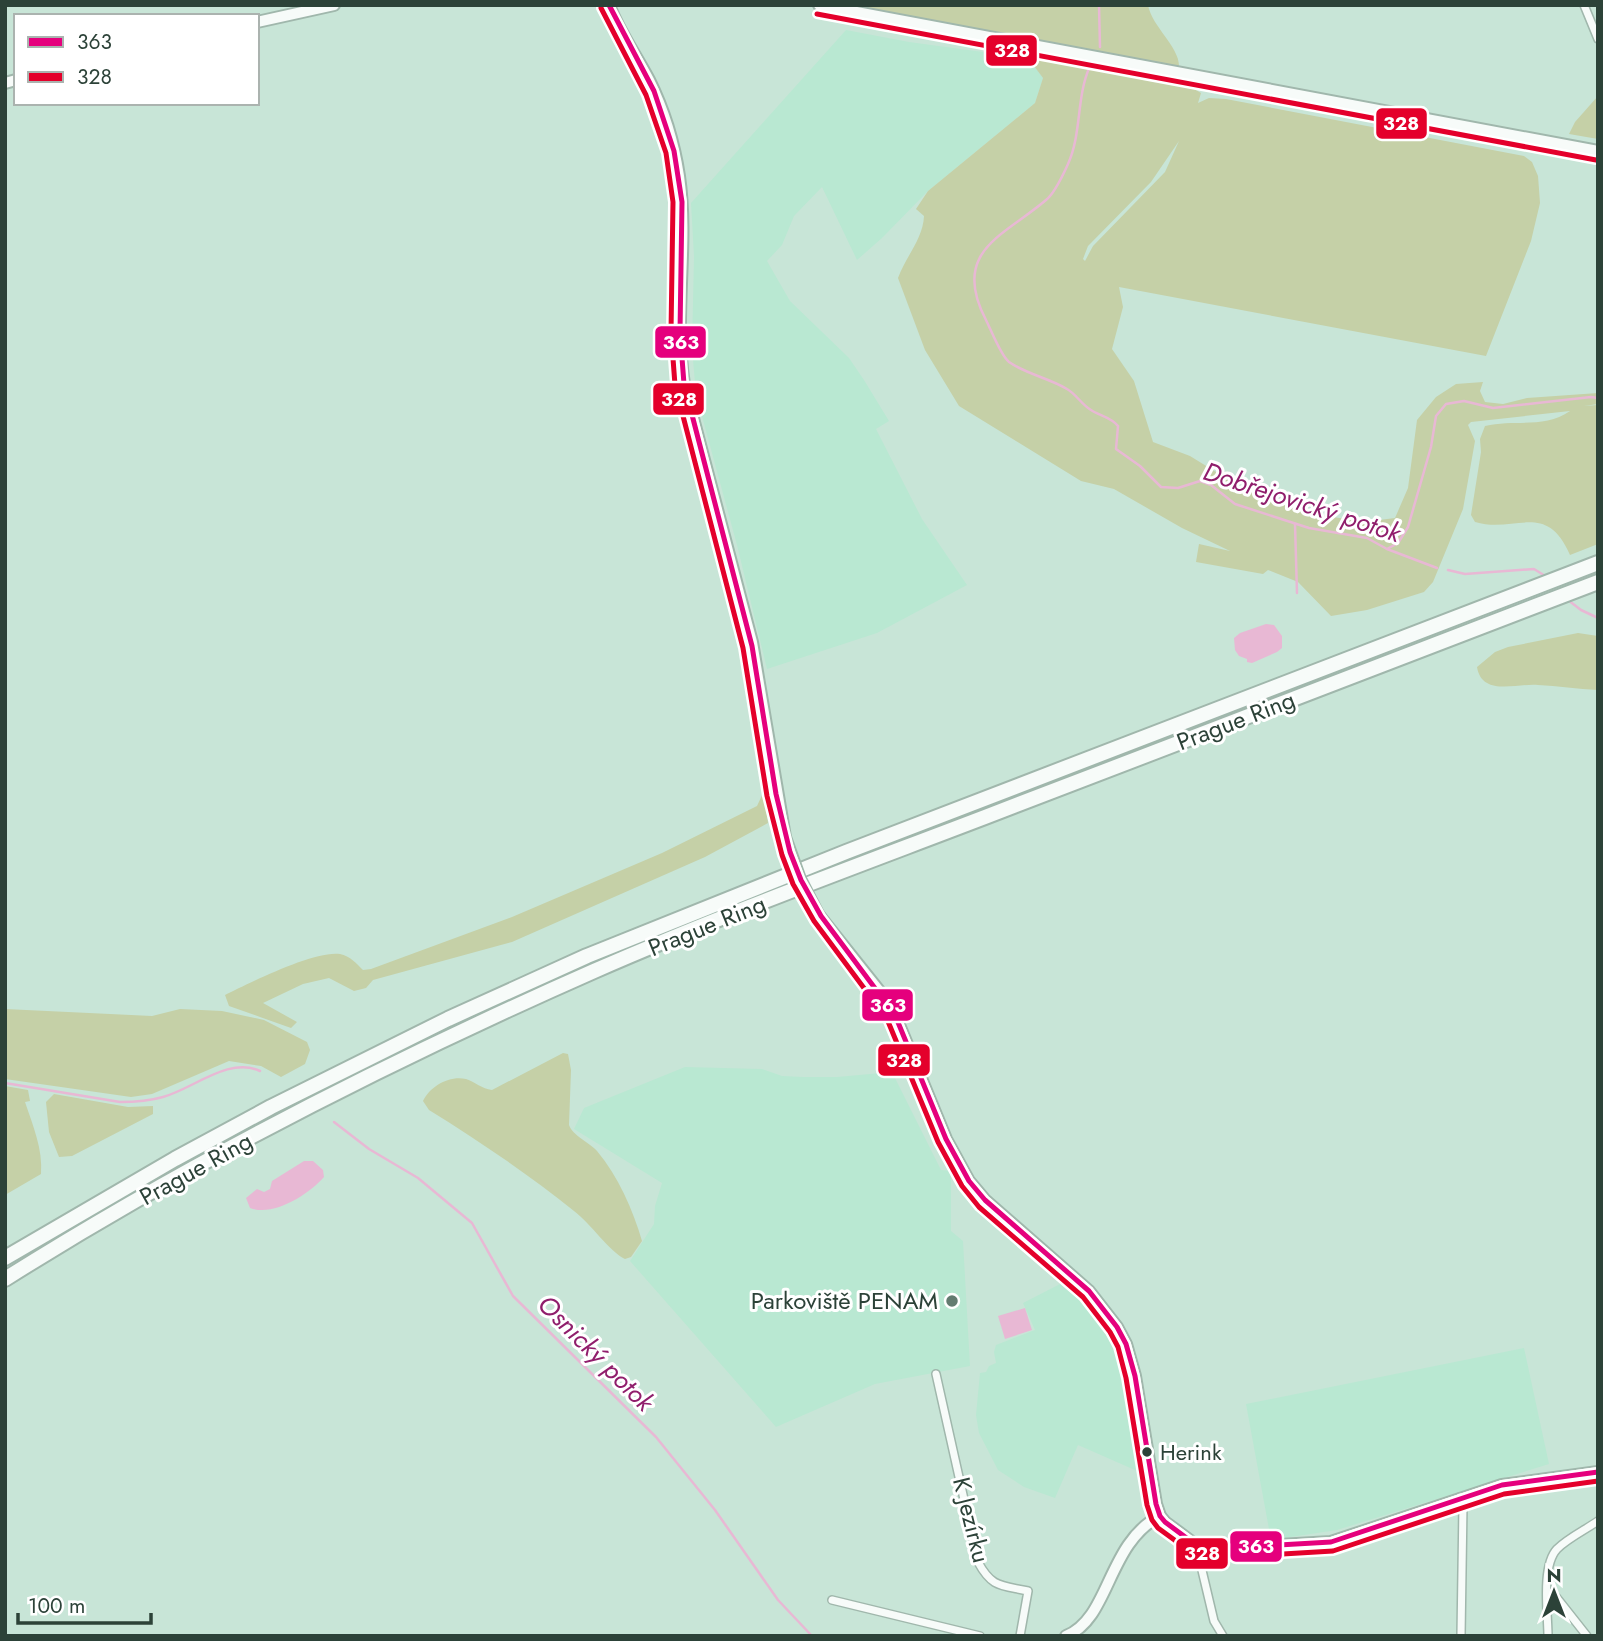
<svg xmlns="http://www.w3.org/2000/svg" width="1603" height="1641" font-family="Jost,sans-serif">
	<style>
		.built { fill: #b9e8d2 }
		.green { fill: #c5d0a7; fill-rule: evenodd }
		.water { fill: #e8b8d4 }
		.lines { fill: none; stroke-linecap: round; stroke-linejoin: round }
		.stream { stroke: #e8b8d4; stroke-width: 2.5 }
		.street-casing { stroke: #a0b7ac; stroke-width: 10 }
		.secondary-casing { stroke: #a0b7ac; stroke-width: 14 }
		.highway-casing { stroke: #a0b7ac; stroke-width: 18 }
		.street { stroke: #f7fbf9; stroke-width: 7 }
		.secondary { stroke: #f7fbf9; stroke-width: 10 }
		.highway { stroke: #f7fbf9; stroke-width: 14 }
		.secondary-bridge-casing { stroke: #a0b7ac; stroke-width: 14; stroke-linecap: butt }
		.secondary-bridge { stroke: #f7fbf9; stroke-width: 10 }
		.bus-1-casing { stroke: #fff; stroke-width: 10 }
		.bus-2-casing { stroke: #fff; stroke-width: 10 }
		.bus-1 { stroke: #e5007d; stroke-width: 5 }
		.bus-2 { stroke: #e4002b; stroke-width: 5 }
		.poi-dot { fill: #637b70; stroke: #fff; stroke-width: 2.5 }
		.bus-dot { fill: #2c4238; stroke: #fff; stroke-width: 2.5 }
		.labels { text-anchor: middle; stroke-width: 6; stroke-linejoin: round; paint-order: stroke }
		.bus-label { font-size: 22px; fill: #2c4238; stroke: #fff; text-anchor: start }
		.street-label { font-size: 24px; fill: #2c4238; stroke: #fff }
		.poi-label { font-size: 24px; fill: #2c4238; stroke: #fff; text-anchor: end }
		.water-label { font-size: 26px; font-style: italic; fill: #901e6c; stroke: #fff }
		.line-badge { stroke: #fff; stroke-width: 2.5 }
		.badge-label { font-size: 19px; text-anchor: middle; font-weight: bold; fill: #fff }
	</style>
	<rect width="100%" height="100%" fill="#c8e5d7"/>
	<g class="built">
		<polygon points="846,30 909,42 1028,58 1043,78 1035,103 928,191 882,238 857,260 822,187 794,216 782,245 767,261 790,301 849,358 864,380 889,421 876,429 922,519 967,585 877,633 767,669 737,545 696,394 692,348 694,256 691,203"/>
		<polygon points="685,1067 762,1069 782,1076 803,1077 837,1077 892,1072 941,1170 951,1171 951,1231 963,1241 970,1366 875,1384 776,1427 630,1261 654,1224 655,1206 662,1183 574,1129 584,1108"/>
		<polygon points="1064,1282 1089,1305 1108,1330 1119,1353 1144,1474 1078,1445 1055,1498 1024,1487 998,1470 979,1433 976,1415 980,1373 986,1372 989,1366 996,1363 994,1352 996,1345 1035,1330 1023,1303"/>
		<polygon points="1524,1348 1549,1464 1337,1530 1271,1540 1246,1404"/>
	</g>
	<g class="green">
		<path d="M852 5H1148C1152 27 1180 47 1179 67Z"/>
		<path d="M1028 58C1073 64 1165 69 1201 93L1198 103 1209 98 1226 99 1524 156 1532 162 1538 176 1540 203 1531 241 1486 356 1119 287 1123 307 1112 349 1134 381 1153 442 1190 456 1242 488 1305 510 1327 516 1364 522 1395 518 1408 488 1417 420 1436 397 1456 384 1483 382 1480 391 1485 402 1503 404 1527 398 1598 393V404L1584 406 1598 405V544L1570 555C1546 500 1515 534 1475 522L1471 515 1481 452 1480 439 1485 426C1514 419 1545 429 1570 411L1471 422 1468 425 1475 441 1463 509 1433 582 1424 592 1367 610 1331 616 1298 582 1268 570 1263 574 1196 562 1199 544 1230 551 1182 528 1114 489 1081 481 959 406 925 350 898 278C906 256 923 239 924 216L916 209 928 191 1035 103 1043 78ZM1179 141 1165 172 1093 246 1085 261 1083 259 1088 246 1151 182Z"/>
		<polygon points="1598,96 1598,139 1569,134 1575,122"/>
		<path d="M1578 633 1598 636V690C1577 689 1558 686 1538 685 1517 683 1482 697 1477 667L1495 652 1508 647Z"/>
		<path d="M764 791 768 823 705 857 512 942 373 980 366 988 354 991 329 978 303 984 263 1003 297 1022 291 1028 229 1006 225 995C249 983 315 950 340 954 350 956 357 964 363 970L371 969 512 917 662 853 757 806Z"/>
		<polygon points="5,1009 152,1016 180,1009 222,1011 264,1020 307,1042 310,1050 305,1064 281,1077 261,1066 229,1061 152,1094 131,1097 5,1079"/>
		<path d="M563 1053 568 1054 571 1070 569 1125C573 1136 589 1142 597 1151 618 1176 633 1210 642 1241L631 1257 625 1259C610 1252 590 1223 574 1211 528 1174 479 1141 429 1110L423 1101C430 1086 450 1075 466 1079 475 1082 482 1089 492 1090Z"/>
		<path d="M5 1086 28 1090 30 1101 25 1102C33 1126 43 1149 41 1174L5 1195Z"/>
		<polygon points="54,1094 128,1107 153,1106 153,1114 72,1156 59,1157 49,1132 46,1102"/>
	</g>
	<g class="water">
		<polygon points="1266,624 1274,625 1282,636 1282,648 1277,652 1252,663 1247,662 1247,659 1239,656 1235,650 1234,638 1240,633"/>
		<path d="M304 1161H313L323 1170 324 1177C309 1194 274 1217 250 1208L246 1198 257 1189 264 1192 270 1189 272 1181Z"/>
		<polygon points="1025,1308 1032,1330 1005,1339 998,1316"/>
	</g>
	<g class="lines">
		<g class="stream">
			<polyline points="1099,5 1100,47"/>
			<path d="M1090 66C1076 97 1082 133 1068 164 1063 175 1055 193 1046 200 1004 236 950 251 986 320 991 330 1001 356 1009 362 1026 374 1049 378 1067 389 1076 394 1082 405 1091 410 1100 416 1111 417 1118 426L1116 449 1140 466 1161 487 1178 488 1200 481 1211 485 1235 504 1309 528 1367 538 1387 549 1437 568"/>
			<polyline points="1295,524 1297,593"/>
			<polyline points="1387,549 1398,543 1408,527 1431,447 1436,416 1446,404 1464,401 1493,408 1591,397 1598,398"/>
			<polyline points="1448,570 1465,574 1534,569 1547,577"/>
			<polyline points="1568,600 1581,610 1598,618"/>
			<path d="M5 1083 120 1102C134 1102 149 1101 163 1097 193 1089 229 1056 260 1071"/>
			<polyline points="334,1122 369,1149 418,1178 472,1223 513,1296 656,1437 715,1510 778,1600 812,1636"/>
		</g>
		<g class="street-casing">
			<g id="street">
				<polyline points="1584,5 1598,39"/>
				<path d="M936 1374 978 1562C992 1588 1001 1585 1028 1591L1020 1636"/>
				<polyline points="1460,1497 1463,1505 1461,1636"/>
				<polyline points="1196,1545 1214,1621 1223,1636"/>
				<polyline points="1548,1592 1557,1598 1587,1636"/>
				<polyline points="832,1600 980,1636"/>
				<path d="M1548 1636C1548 1614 1541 1566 1557 1549 1568 1538 1585 1530 1598 1521"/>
			</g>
		</g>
		<g class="secondary-casing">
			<g id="secondary">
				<path d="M609 5C619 32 636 55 649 80 664 110 674 143 679 176 689 245 673 315 684 384L752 642 785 837"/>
				<polyline points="819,5 1598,151"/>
				<polyline points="257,22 334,5"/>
				<polyline points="5,83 16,80"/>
				<polyline points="818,914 885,998 895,1015 946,1139 969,1181 985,1200 1089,1291 1117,1327 1126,1344 1135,1376 1156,1504 1160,1516 1165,1522 1196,1545 1229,1548 1331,1542 1502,1485 1598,1472"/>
				<path d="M1066 1636C1110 1619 1107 1543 1160 1516"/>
			</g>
		</g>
		<g class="highway-casing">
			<g id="highway">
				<polyline points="5,1258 175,1159 271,1107 448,1019 587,956 846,852 1598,563"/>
				<path d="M5 1279C192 1161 392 1060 594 971 722 915 854 867 985 817 1189 738 1394 661 1598 582"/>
			</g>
		</g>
		<use href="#street" class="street"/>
		<use href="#secondary" class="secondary"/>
		<use href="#highway" class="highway"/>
		<g class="secondary-bridge-casing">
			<polyline id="secondary-bridge" points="785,837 800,879 818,914"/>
		</g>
		<use href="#secondary-bridge" class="secondary-bridge"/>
		<g class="bus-1-casing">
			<polyline id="bus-1" points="609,5 654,91 674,151 682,202 680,332 684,384 752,646 776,794 790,852 801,880 821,916 895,1015 946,1139 969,1181 985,1200 1089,1291 1117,1327 1126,1344 1135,1376 1156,1504 1160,1516 1165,1522 1196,1545 1229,1548 1331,1542 1502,1485 1598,1472"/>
		</g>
		<g class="bus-2-casing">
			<g id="bus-2">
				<polyline points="601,8 646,95 666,153 673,202 671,332 675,385 743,648 767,796 782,855 793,884 814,921 887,1019 938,1142 962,1186 979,1207 1083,1297 1110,1332 1118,1347 1126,1378 1147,1505 1152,1520 1158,1528 1191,1552 1230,1557 1333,1551 1504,1494 1598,1481"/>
				<polyline points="817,14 1596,160"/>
			</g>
		</g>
		<use href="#bus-1" class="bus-1"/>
		<use href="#bus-2" class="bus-2"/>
	</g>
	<circle class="poi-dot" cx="952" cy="1301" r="7"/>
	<circle class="bus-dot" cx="1147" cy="1452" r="6"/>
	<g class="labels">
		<g class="bus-label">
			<text x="1160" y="1460">Herink</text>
		</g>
		<g class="street-label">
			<text transform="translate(1236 721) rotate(-21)" y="8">Prague Ring</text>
			<text transform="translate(707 926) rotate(-22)" y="8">Prague Ring</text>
			<text transform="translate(196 1169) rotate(-29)" y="8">Prague Ring</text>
			<text transform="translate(971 1520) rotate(76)" y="8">K Jezírku</text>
		</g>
		<g class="poi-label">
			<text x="938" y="1309">Parkoviště PENAM</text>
		</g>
		<g class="water-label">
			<text transform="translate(1302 502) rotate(18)" y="9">Dobřejovický potok</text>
			<text transform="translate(596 1353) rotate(45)" y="9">Osnický potok</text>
		</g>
	</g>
	<g class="line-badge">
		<rect x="985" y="34" width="53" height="33" rx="7" fill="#e4002b"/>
		<rect x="1375" y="107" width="53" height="33" rx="7" fill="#e4002b"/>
		<rect x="654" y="325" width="53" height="34" rx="7" fill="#e5007d"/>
		<rect x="652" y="382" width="53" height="34" rx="7" fill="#e4002b"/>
		<rect x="861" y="988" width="53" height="34" rx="7" fill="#e5007d"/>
		<rect x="877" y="1043" width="54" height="34" rx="7" fill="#e4002b"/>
		<rect x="1229" y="1530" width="54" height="33" rx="7" fill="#e5007d"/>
		<rect x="1175" y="1537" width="54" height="33" rx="7" fill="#e4002b"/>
	</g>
	<g class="badge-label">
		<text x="1012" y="57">328</text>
		<text x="1401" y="130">328</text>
		<text x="681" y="349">363</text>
		<text x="679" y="406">328</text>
		<text x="888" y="1012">363</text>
		<text x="904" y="1067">328</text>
		<text x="1256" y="1553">363</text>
		<text x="1202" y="1560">328</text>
	</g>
	<rect width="1603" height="1641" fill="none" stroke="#2c4238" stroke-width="14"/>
	<rect x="14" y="14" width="245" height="91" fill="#ffffff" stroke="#abb3af" stroke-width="2"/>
	<rect x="28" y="37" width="35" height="10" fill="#e5007d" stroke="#abb3af" stroke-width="2"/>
	<text x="77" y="49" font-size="21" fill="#2c4238">363</text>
	<rect x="28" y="72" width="35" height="10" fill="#e4002b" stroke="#abb3af" stroke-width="2"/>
	<text x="77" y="84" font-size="21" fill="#2c4238">328</text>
	<g transform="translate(1554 1592)" stroke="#ffffff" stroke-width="5" paint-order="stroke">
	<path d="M0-5L12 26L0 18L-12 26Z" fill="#2c4238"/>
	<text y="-10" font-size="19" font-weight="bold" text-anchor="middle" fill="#2c4238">N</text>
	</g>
	<path d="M18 1613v10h133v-10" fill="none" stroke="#2c4238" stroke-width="3.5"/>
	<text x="28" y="1613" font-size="21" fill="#2c4238" stroke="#ffffff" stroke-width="5" paint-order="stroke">100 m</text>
</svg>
